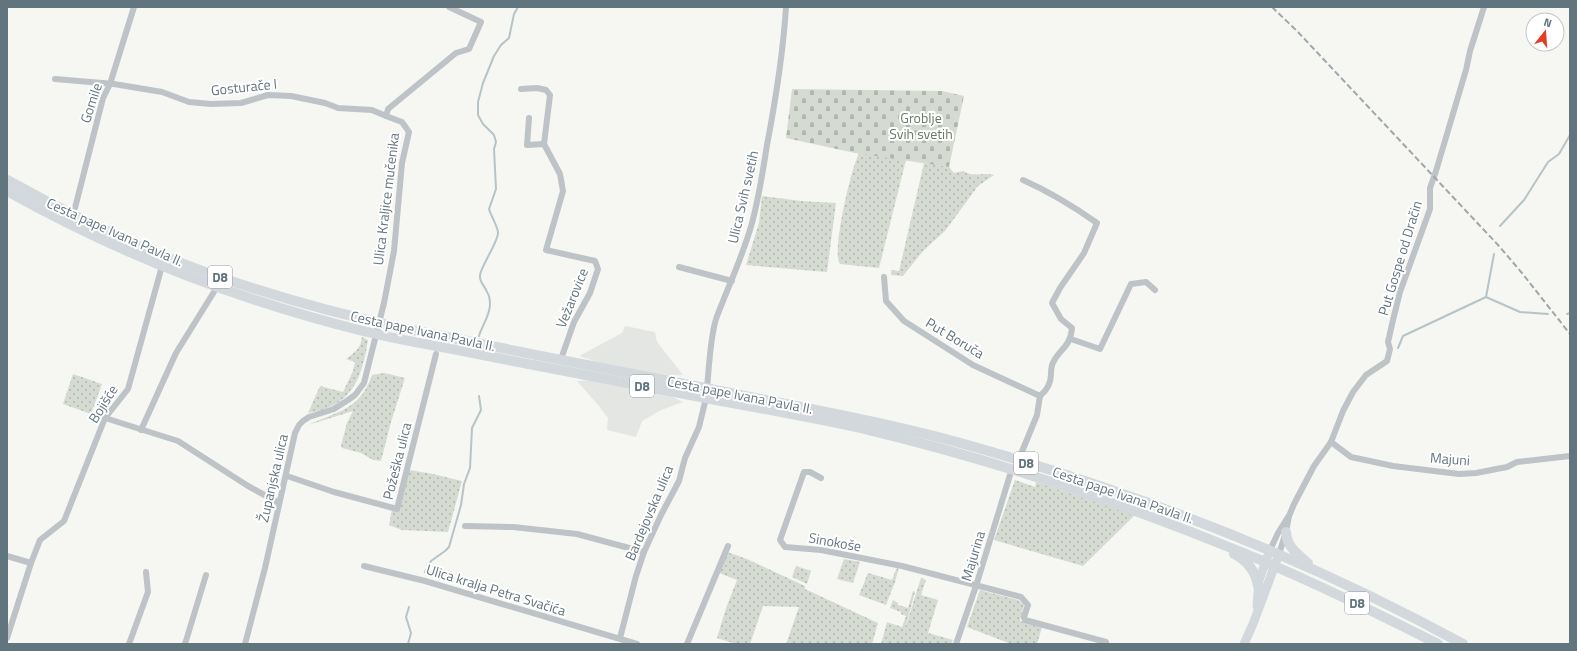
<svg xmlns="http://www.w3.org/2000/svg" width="1577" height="651" font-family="'Titillium Web',sans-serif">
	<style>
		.built { fill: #e4e6e4 }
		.grass { fill: url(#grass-dots) }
		.cemetery { fill: url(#cemetery-stones) }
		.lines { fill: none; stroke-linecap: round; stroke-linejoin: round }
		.stream { stroke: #b6c4c7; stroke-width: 2 }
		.street { stroke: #bdc3c6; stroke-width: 6 }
		.secondary { stroke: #d2d8db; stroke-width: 9 }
		.primary { stroke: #d2d8db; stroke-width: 10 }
		.rail { stroke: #9ea7ab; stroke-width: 2; stroke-dasharray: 6 3; stroke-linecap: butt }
		.labels { text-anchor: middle; stroke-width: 4; stroke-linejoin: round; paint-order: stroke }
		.shield { fill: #fff; stroke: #909ea5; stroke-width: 1 }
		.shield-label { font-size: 13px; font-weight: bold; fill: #61757e }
		.street-label { font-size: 14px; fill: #61757e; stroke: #fff }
		.park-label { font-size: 14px; fill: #6b7b64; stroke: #fff }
	</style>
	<defs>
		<pattern id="grass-dots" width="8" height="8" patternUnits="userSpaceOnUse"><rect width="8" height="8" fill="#d6dbd2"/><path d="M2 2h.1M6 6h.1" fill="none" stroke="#b1b6b0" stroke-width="1.8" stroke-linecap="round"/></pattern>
		<pattern id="cemetery-stones" width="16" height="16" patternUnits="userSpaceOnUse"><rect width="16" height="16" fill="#d6dbd2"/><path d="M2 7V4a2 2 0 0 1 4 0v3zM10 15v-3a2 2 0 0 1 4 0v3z" fill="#b1b6b0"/></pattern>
	</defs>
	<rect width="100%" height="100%" fill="#f6f6f3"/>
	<g class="built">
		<polygon points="625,326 655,332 657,342 683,375 667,376 597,362 579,356 622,333"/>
		<polygon points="593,380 667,394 683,402 661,410 642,421 636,437 607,430 608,418 599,406 577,381"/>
	</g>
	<g class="grass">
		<path d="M859 153 906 160 879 268 840 264C831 252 851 169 859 153Z"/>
		<path d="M924 163 949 167 954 173 963 171C974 178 982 172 994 175L978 186 945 231 923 251 903 276 891 275V270L899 271Z"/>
		<polygon points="762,196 801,201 836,203 827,272 746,265 759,223"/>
		<path d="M362 337 368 340C362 378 352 407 308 413L320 386 343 392 353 371 355 362 346 359C354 353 361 348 362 337Z"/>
		<path d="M384 373 405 378 391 422 381 461 373 460 361 453 342 448 341 445 347 423 353 411 308 425C338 411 360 410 372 375Z"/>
		<polygon points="73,374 102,384 91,414 63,404"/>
		<polygon points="409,470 433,474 462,481 448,532 402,530 389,525 392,510 399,509"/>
		<polygon points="1015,480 1035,487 1036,482 1135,515 1083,566 994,540"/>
		<polygon points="727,552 747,559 805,586 805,589 878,623 872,644 786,644 799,607 763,606 750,644 736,644 717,638 726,608 737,580 719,573"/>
		<polygon points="844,559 860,562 853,583 837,579"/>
		<polygon points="796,566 811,571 807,584 792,577"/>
		<polygon points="897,567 899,567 895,582 886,605 859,595 868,573 892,580"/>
		<polygon points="921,578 926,580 921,595 938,600 928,633 953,640 951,644 881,644 887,622 902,627 906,616 901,614 901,612 890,608 893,600 898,603 898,605 908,608 913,591 915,592 904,632"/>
		<polygon points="980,590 1018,600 1024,605 1020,621 1042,627 1037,644 1011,644 967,627"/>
	</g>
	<polygon class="cemetery" points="792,89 942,91 964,96 949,167 855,153 786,138"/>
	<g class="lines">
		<g class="stream">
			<polyline points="1500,226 1524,200 1548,162 1559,154 1570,135"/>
			<polyline points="1486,297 1494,254"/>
			<polyline points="1567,314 1570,313"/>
			<path d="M479 336C482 325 490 316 490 304 490 300 489 295 487 292 485 286 479 282 480 275 482 264 499 241 498 232 497 225 491 216 489 209L496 189 494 149 496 142 494 135 483 124 478 115V102L483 83 494 56 501 45 509 38 514 14 518 7"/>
			<polyline points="1398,348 1403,336 1486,297 1520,312 1548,314"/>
			<polyline points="425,572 431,561 445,551 449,547 461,505 464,484 470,468 472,428 481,410 479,396"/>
			<polyline points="408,644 411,633 406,617 409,607"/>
		</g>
		<g class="street">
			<polyline points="55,79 114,84 162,92 189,102 211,104 241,103 268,95 291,96 325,103 338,108 372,110 386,116"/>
			<polyline points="521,89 537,88 546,90 550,95 544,144"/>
			<polyline points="529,118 527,145 544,144 560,174 563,191 546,250 595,261 598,269 590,293 574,322 561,359"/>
			<polyline points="75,208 103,98 110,84 134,7"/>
			<polyline points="679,267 732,281"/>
			<polyline points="884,277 886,301 904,321 973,365 1040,396"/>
			<polyline points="1071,339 1100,349 1131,284 1146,282 1155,290"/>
			<path d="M707 388C709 368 710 339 716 319 728 287 743 256 752 223 759 197 763 171 767 145 776 98 783 55 786 7"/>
			<polyline points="105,418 178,441 248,486 279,503"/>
			<polyline points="141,430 176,353 217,287"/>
			<polyline points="1331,442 1351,457 1393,466 1459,474 1476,473 1507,467 1517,462 1570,456"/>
			<path d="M1021 454 1037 415 1040 396C1046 391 1051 383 1051 374 1051 371 1051 369 1052 365 1058 349 1070 349 1072 328L1061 319 1052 303 1060 288 1084 253 1097 223C1073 206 1050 192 1023 180"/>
			<polyline points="287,476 334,492 397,509 436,354"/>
			<polyline points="821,478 810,472 804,472 780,540 785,547 821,550 902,566 1021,597 1028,605 1024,617 1025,620 1106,642"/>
			<polyline points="465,526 513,527 577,534 644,552"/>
			<polyline points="1270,550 1278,533 1288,517"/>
			<polyline points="1279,554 1286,532 1289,516 1294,504 1314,466 1331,442 1343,411 1353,392 1366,375 1387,361 1390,349 1388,342 1393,320 1400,292 1430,209 1430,188 1436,171 1466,70 1470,51 1484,7"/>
			<polyline points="7,556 31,563"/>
			<polyline points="364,566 425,581 637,644"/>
			<polyline points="7,638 31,563 40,540 64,521 105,418 128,389 162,266"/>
			<polyline points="620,638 636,576 644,552 661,515 679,481 685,458 699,427 706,398"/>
			<polyline points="129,644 148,592 146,572"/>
			<polyline points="185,644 206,575"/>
			<polyline points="245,644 265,568 295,433 299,425 303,421 309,417 334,409 348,400 355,395 364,383 384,303 394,251 402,163 409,132 402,122 386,116 388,109 456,53 469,49 481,22 449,7"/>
			<polyline points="687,644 728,546"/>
			<polyline points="956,644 976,586 1010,475"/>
		</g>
		<g class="secondary">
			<polyline points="1257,606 1259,580 1270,550"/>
			<polyline points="1244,644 1253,624 1279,554"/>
		</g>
		<g class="primary">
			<path d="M7 180C54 206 102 230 151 251 230 284 313 308 397 327 499 348 603 368 705 388 799 407 894 423 985 450 1151 498 1312 561 1463 644"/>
			<path d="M7 191C117 253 236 299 359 330 398 340 438 346 478 354 557 370 636 385 716 400 765 409 815 418 865 429 995 460 1122 503 1246 554 1312 581 1375 612 1438 644"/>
			<path d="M1286 532C1287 547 1297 554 1308 563"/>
			<path d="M1234 554C1247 560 1256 572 1258 586"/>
		</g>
		<polyline class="rail" points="1272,7 1297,31 1499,246 1522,273 1570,334"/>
	</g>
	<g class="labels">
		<g class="shield">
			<rect x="208" y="266" width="24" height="22" rx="3"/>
			<rect x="630" y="375" width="24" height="22" rx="3"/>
			<rect x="1014" y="452" width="24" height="22" rx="3"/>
			<rect x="1345" y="592" width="24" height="22" rx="3"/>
		</g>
		<g class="shield-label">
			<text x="220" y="282">D8</text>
			<text x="642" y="391">D8</text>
			<text x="1026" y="468">D8</text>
			<text x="1357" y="608">D8</text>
		</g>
		<g class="street-label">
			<text transform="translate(244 87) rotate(-6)" y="5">Gosturače I</text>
			<text transform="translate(91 103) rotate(-72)" y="5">Gomile</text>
			<text transform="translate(743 197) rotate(-77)" y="5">Ulica Svih svetih</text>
			<text transform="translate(386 199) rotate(-83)" y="5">Ulica Kraljice mučenika</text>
			<text transform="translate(115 232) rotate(24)" y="5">Cesta pape Ivana Pavla II.</text>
			<text transform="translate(1400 258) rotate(-73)" y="5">Put Gospe od Dračin</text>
			<text transform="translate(572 298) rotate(-68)" y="5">Vežarovice</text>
			<text transform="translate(423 331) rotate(12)" y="5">Cesta pape Ivana Pavla II.</text>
			<text transform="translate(955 338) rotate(31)" y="5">Put Boruča</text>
			<text transform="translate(740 395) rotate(11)" y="5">Cesta pape Ivana Pavla II.</text>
			<text transform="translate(103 404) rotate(-58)" y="5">Bojišće</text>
			<text transform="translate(1450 459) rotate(4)" y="5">Majuni</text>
			<text transform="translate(397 461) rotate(-76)" y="5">Požeška ulica</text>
			<text transform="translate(273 478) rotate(-77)" y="5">Županjska ulica</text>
			<text transform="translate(1123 495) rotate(19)" y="5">Cesta pape Ivana Pavla II.</text>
			<text transform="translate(649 513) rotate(-67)" y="5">Bardejovska ulica</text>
			<text transform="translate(835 542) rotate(10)" y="5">Sinokoše</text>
			<text transform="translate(973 556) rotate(-73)" y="5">Majurina</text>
			<text transform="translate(496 590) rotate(17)" y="5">Ulica kralja Petra Svačića</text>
		</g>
		<g class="park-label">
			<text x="921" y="123">Groblje<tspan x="921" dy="16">Svih svetih</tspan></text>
		</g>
	</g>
	<rect width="1577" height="651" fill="none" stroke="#61757e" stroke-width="16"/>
	<g transform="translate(1545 32) rotate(17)"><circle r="19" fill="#ffffff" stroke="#c0c8cb"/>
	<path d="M0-3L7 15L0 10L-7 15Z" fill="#e43c25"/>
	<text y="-6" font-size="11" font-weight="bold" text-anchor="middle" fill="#61757e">N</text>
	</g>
</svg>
